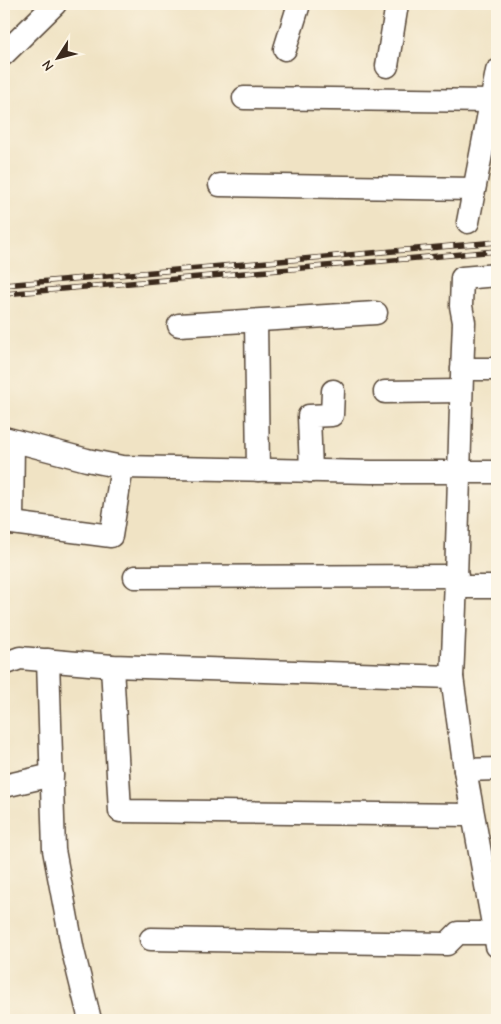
<svg xmlns="http://www.w3.org/2000/svg" width="501" height="1024" font-family="'Comic Neue',sans-serif">
	<style>
		.lines { fill: none; stroke-linecap: round; stroke-linejoin: round }
		.minor-casing { stroke: #564637; stroke-width: 25 }
		.minor { stroke: #fff; stroke-width: 22 }
		.rail-casing { stroke: #3b2a1e; stroke-width: 5.5 }
		.rail { stroke: #fcf5e5; stroke-width: 4; stroke-dasharray: 11; stroke-linecap: butt }
	</style>
	<rect width="100%" height="100%" fill="#fcf5e5"/>
	<filter id="ink" filterUnits="userSpaceOnUse"><feTurbulence type="fractalNoise" baseFrequency=".02" numOctaves="2"/><feDisplacementMap in="SourceGraphic" scale="10" xChannelSelector="R" yChannelSelector="G"/><feConvolveMatrix kernelMatrix="1 2 1 2 8 2 1 2 1" color-interpolation-filters="sRGB"/></filter>
	<filter id="wash" filterUnits="userSpaceOnUse"><feTurbulence type="fractalNoise" baseFrequency=".0096" numOctaves="4" result="noise"/><feDisplacementMap in="SourceGraphic" scale="20" xChannelSelector="R" yChannelSelector="G"/><feGaussianBlur stdDeviation="1.12" result="paint"/><feColorMatrix in="noise" values="0 0 0 0 0 0 0 0 0 0 0 0 0 0 0 0 0 1.4 0 .05"/><feComposite in="paint" operator="in"/></filter>
	<g filter="url(#wash)">
		<rect width="100%" height="100%" fill="#f0e3c4"/>
	</g>
	<g filter="url(#ink)">
		<g class="lines">
			<g class="minor-casing">
				<g id="minor">
					<polyline points="285,49 299,4"/>
					<polyline points="4,54 55,4"/>
					<polyline points="387,66 397,4"/>
					<polyline points="244,98 492,101"/>
					<polyline points="220,185 474,189"/>
					<polyline points="468,222 497,71"/>
					<polyline points="256,321 258,470"/>
					<polyline points="179,325 376,313"/>
					<polyline points="462,369 497,369"/>
					<polyline points="385,392 461,391"/>
					<polyline points="4,438 87,460 122,467 372,472 497,472"/>
					<polyline points="311,471 309,416 332,415 333,391"/>
					<polyline points="4,518 12,523 111,536 122,467"/>
					<polyline points="12,523 13,441"/>
					<polyline points="135,577 457,576"/>
					<polyline points="457,587 497,587"/>
					<polyline points="48,660 54,850 73,951 90,1020"/>
					<polyline points="4,664 20,658 112,666 452,677 465,770 497,769"/>
					<polyline points="112,666 120,811 472,815"/>
					<path d="M452 677C458 559 459 440 464 322L461 306 462 278 497 275"/>
					<polyline points="465,770 497,946"/>
					<polyline points="4,786 52,775"/>
					<polyline points="151,939 447,944 458,933 494,933"/>
				</g>
			</g>
			<use href="#minor" class="minor"/>
			<g class="rail-casing">
				<g id="rail">
					<polyline points="4,285 497,242"/>
					<polyline points="4,294 497,251"/>
				</g>
			</g>
			<use href="#rail" class="rail"/>
		</g>
	</g>
	<rect width="501" height="1024" fill="none" stroke="#fcf5e5" stroke-width="20"/>
	<g transform="translate(58 58) rotate(234)" stroke="#fcf5e5" stroke-width="4" paint-order="stroke">
	<path d="M0-4L9 19L0 12L-9 19Z" fill="#3b2a1e"/>
	<text y="-8" font-size="14" font-weight="bold" text-anchor="middle" fill="#3b2a1e">N</text>
	</g>
</svg>
